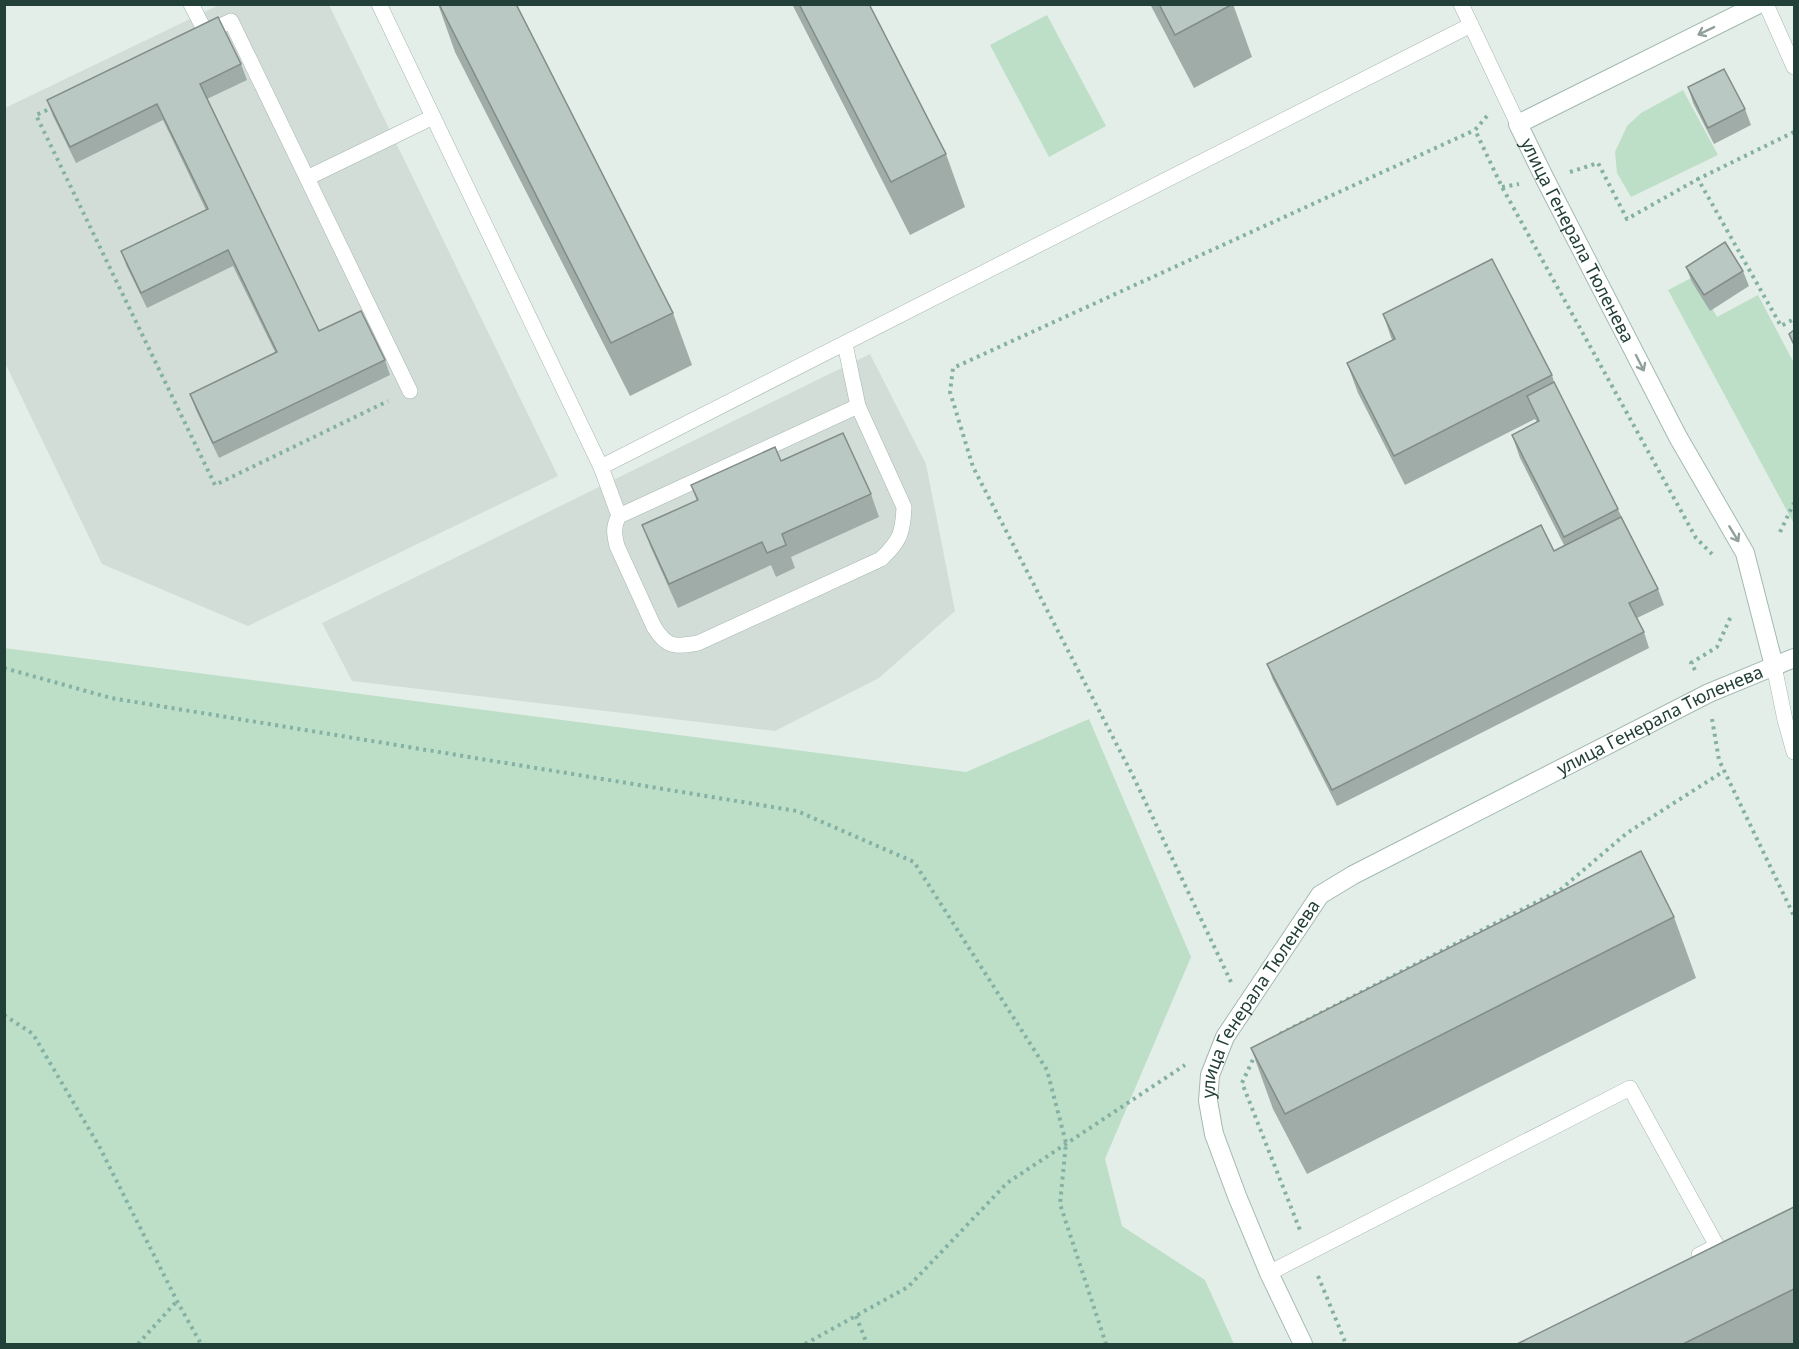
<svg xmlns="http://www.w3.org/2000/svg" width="1799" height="1349" font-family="'Noto Sans',sans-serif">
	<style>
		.built { fill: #d2ddd8 }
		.green { fill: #bddfc7 }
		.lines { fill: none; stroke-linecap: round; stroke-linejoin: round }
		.lane-casing { stroke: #a6b6b0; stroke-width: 16 }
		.secondary-casing { stroke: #a2b9b2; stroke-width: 20 }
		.path { stroke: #84b1a4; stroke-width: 4; stroke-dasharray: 3 4.5; stroke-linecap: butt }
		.lane { stroke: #fff; stroke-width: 15 }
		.secondary { stroke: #fff; stroke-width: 18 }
		.wall { fill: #9faca7 }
		.building { fill: #b9c8c2; stroke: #828c88; stroke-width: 1.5 }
		.oneway { stroke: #91a09c }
		.labels { text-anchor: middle; stroke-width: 6; stroke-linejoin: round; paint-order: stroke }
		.street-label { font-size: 18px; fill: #234038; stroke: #f5faf7 }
	</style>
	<rect width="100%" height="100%" fill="#e4eee9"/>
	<g class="built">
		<polygon points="219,5 329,5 558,476 248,626 102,564 5,363 5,108"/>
		<polygon points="870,354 926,464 955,611 879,678 775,731 352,681 322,623"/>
	</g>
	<g class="green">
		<polygon points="1047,15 1106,126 1049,157 990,45"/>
		<polygon points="1683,90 1718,155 1631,197 1617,173 1615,152 1627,126 1641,113"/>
		<polygon points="1695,276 1717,317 1758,295 1794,363 1794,524 1668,290"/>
		<polygon points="4,648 966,772 1089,719 1191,957 1105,1159 1122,1226 1205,1280 1234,1344 5,1344"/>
	</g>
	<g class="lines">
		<g class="lane-casing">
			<g id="lane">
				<polyline points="191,4 206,33 231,21 410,391"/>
				<polyline points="379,4 601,467 619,516"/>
				<polyline points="1461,4 1518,124"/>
				<polyline points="1766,4 1794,67"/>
				<polyline points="307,178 433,117"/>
				<polyline points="845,344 858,406"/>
				<path d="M858 406 904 507C903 533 900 541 881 559L698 643C675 647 667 648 654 627L617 546C614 534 613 526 619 516Z"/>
				<polyline points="601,467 1471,25"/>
				<polyline points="1774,666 1785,720 1794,752"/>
				<polyline points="1269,1273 1630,1088 1717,1246 1699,1255"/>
			</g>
		</g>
		<g class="secondary-casing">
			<g id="secondary">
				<path id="s1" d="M1759 4 1518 124 1545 179 1678 437 1745 553 1774 666"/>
				<path id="s2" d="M1303 1344 1269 1273 1237 1196 1214 1134 1208 1101 1210 1075 1225 1037 1320 895 1353 875 1709 693 1794 658"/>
			</g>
		</g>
		<g class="path">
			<polyline points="54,107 36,115 215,485 388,401"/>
			<polyline points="1487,116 1475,130 1502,187 1696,538 1712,554"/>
			<polyline points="1794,132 1698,179 1781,326 1794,319"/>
			<polyline points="1570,172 1598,163 1627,219 1698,179"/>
			<polyline points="1502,187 1519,184"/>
			<polyline points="1780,532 1794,503"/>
			<polyline points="4,668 111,698 797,811 914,862 1047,1070 1066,1143 1060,1204 1106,1344"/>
			<polyline points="1695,670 1691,663 1717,647 1732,614"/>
			<polyline points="1712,719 1719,760 1794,916"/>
			<polyline points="1231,982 1133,776 973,467 950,392 953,368 1475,130"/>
			<polyline points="4,1015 33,1034 99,1146 177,1301 201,1344"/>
			<polyline points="1280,1034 1560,890 1627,833 1724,771"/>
			<polyline points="1256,1053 1242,1083 1300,1230"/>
			<polyline points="1318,1276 1346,1344"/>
			<polyline points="856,1316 867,1344"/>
			<polyline points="138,1344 177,1301"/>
			<polyline points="805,1344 908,1287 1007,1183 1185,1065"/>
		</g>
		<use href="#lane" class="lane"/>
		<use href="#secondary" class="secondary"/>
	</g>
	<g class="wall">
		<polygon points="438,4 516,4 673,313 692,365 630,396 455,52"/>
		<polygon points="792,4 869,4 946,154 965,207 910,235"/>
		<polygon points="1150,4 1233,4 1252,57 1194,88"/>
		<polygon points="241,64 247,80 207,99 319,331 385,360 390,375 219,458 196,410 190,394 275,352 233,266 147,308 127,267 121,251 206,210 163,120 76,163 53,116 47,100"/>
		<polygon points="1688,87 1745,109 1751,125 1714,144 1693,103"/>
		<polygon points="1686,267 1743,271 1749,286 1710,311 1692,282"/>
		<polygon points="1383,314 1552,375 1554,382 1658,589 1664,605 1637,618 1644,632 1649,648 1337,806 1273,680 1267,664 1554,551 1564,545 1520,458 1512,435 1537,422 1535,419 1405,485 1358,393 1347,363 1392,340"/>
		<polygon points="781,461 871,494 879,517 791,557 795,568 776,577 771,565 678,608 651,548 642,525 697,501 691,485"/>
		<polygon points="1674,917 1696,978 1307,1174 1273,1109 1251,1048"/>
		<polygon points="1794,1207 1794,1344 1517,1344"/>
	</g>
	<g class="building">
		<polygon points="439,4 516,4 673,313 611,343"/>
		<polygon points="799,4 869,4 946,154 891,182"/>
		<polygon points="1159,4 1233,4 1175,35"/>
		<polygon points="218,17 241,64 200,84 319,331 361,311 385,360 213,443 190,394 277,352 228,250 141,293 121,251 208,209 157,104 70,147 47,100"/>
		<polygon points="1724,69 1745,109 1708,128 1688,87"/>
		<polygon points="1725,242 1743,271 1704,295 1686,267"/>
		<polygon points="1492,259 1552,375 1394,456 1347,363 1395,339 1383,314"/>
		<polygon points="1794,330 1794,345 1789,334"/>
		<polygon points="1554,382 1618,509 1564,537 1512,435 1539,421 1527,396"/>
		<polygon points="843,433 871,494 782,534 786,545 767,553 762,542 669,584 642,525 698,500 691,485 775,447 781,461"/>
		<polygon points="1621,517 1658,589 1629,603 1644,632 1332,790 1267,664 1541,525 1554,551"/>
		<polygon points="1641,851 1674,917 1285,1114 1251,1048"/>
		<polygon points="1794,1207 1794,1289 1683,1344 1517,1344"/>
	</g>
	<defs><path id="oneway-shaft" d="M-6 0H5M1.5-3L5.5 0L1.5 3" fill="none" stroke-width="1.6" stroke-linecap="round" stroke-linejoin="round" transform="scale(1.5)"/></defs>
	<g class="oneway">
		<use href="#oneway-shaft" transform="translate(1706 31) rotate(154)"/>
		<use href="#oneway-shaft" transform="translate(1640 363) rotate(63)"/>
		<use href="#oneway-shaft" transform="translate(1734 534) rotate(59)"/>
	</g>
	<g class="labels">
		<g class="street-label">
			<text dy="6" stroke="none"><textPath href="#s1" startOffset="400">улица Генерала Тюленева</textPath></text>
			<text dy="6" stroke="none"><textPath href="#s2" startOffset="882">улица Генерала Тюленева</textPath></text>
			<text dy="6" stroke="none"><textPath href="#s2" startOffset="378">улица Генерала Тюленева</textPath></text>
		</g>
	</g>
	<rect width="1799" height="1349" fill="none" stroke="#234038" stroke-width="12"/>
</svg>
